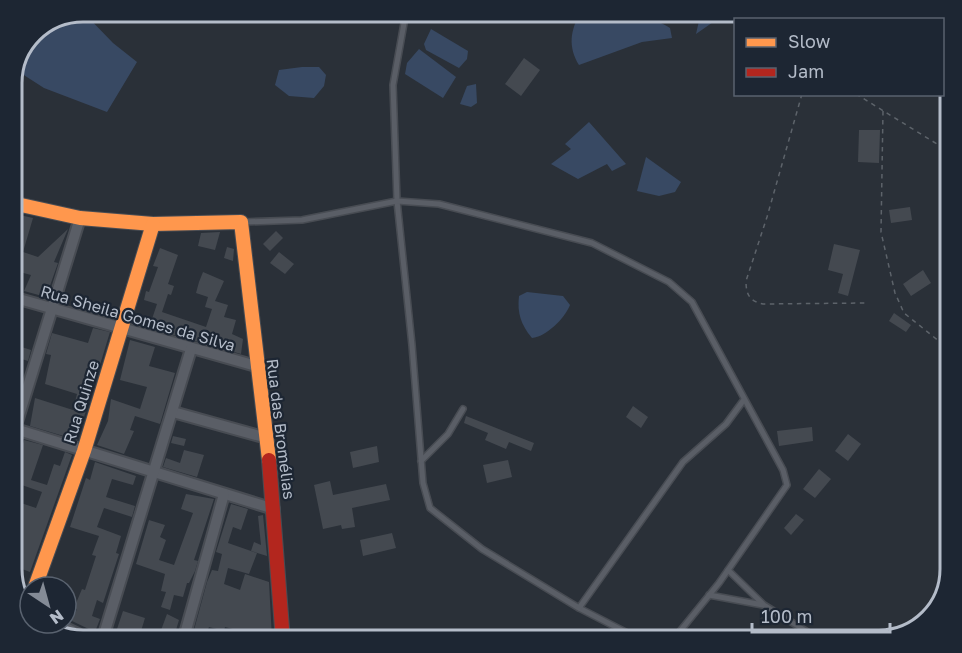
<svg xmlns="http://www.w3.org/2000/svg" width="962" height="653" font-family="'Golos Text',sans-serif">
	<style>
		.water { fill: #384963 }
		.building { fill: #444950 }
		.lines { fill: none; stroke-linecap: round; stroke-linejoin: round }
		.lane-casing { stroke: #484c53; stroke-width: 8 }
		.street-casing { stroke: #484c53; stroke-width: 14 }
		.slow-casing { stroke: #484c53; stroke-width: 16 }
		.jam-casing { stroke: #484c53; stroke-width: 16 }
		.path { stroke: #5d636a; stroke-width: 1.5; stroke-dasharray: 4.5 4.5; stroke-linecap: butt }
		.lane { stroke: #5a5e66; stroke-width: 5 }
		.street { stroke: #5a5e66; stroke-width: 10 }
		.slow { stroke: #ff974d; stroke-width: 14 }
		.jam { stroke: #b3261e; stroke-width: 14 }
		.labels { text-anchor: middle; stroke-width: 4.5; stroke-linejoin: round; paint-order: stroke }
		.street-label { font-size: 16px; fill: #b4bcc9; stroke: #1d2633 }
		.rim { fill: none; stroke: #b4bcc9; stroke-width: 3 }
	</style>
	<rect width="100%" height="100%" fill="#2a3038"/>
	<g class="water">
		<polygon points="83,12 113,43 137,62 107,112 44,88 16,70 33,33"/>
		<path d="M581 12C606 12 650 14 670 28L672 38 642 42 579 65C568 47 570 30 581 12Z"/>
		<polygon points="701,12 742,12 741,17 716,20 696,34"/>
		<polygon points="431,29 468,51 467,59 459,68 426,50 424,44"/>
		<polygon points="419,49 456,77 443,98 405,74 407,63"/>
		<polygon points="302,67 319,67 326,75 324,86 314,98 289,96 275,85 279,70"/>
		<polygon points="476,84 477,103 471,107 460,104 467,86"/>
		<polygon points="589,122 626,164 612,171 607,164 578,179 551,164 571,149 565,144"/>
		<polygon points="646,157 681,182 675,192 659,196 637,191"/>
		<path d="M527 292 563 296 570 305C565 318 546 337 532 338 521 325 517 313 519 296Z"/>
	</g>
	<g class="building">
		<polygon points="524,58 540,70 521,96 505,84"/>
		<polygon points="859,130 880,130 879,163 858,162"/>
		<polygon points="910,207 912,220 891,223 889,210"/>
		<polygon points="15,214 33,218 23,252 38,257 68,229 54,262 58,263 46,297 24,291 31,275 12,270 12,222"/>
		<polygon points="276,231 283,238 270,251 263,244"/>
		<polygon points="220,232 215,250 198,246 201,233"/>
		<polygon points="942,236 950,236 950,253 941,253"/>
		<polygon points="834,244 860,250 848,296 838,293 843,274 828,270"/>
		<polygon points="227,247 234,249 233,261 224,258"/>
		<polygon points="160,248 178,255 168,284 174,286 171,295 168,294 162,312 206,327 212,309 205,307 208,297 196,293 199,282 203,272 224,281 215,301 228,305 224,317 236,320 232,334 243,339 241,354 149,328 157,304 144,300 146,291 149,292 158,267 153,266"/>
		<polygon points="279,252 294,264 285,274 270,263"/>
		<polygon points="923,270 931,283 911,296 903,284"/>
		<polygon points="894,313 911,325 906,332 889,321"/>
		<polygon points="93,328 110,332 77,440 30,426 35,398 73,410 77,394 45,384 51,355 46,354 52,333 88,343"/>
		<polygon points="130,340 155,347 149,366 175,373 160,424 135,416 130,430 134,431 124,454 97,445 108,421 111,399 140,409 147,387 120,380"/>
		<polygon points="12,344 31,350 28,361 12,356"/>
		<polygon points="633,406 648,417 641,428 626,417"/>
		<polygon points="466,416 534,443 531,451 509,442 506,449 485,440 488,433 464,423"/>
		<polygon points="812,427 813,441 779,446 777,431"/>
		<polygon points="848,434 861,444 848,461 835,451"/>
		<polygon points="173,436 186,439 184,446 171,443"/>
		<polygon points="24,440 43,445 31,480 47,485 54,464 60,466 65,452 72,455 30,572 14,566 19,553 12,551 12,510 15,501 36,508 42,492 13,482"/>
		<polygon points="377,446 379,462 353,468 350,452"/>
		<polygon points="184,450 204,455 197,477 163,467 166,458 180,463"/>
		<polygon points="508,460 512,477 487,483 483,465"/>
		<polygon points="95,462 136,476 133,485 112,479 106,497 135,506 132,517 104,508 97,527 121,536 116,553 119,554 106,594 103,603 97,600 92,616 100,619 95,632 72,621 77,609 74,608 82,589 85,590 96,556 92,555 99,536 70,527 86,478 90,480"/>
		<polygon points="819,469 831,479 815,498 803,489"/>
		<polygon points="330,481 333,495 386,484 390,500 352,508 355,527 342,529 341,525 323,529 314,485"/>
		<polygon points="186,494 214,499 194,560 198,561 195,571 189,583 187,583 183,597 174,595 170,610 161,607 166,592 161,591 165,574 136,564 149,520 165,525 160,537 166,540 159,560 174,565 193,513 181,509"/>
		<polygon points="231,504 248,509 241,530 233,527 228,543 257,553 249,574 228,568 224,584 240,590 245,574 269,582 272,639 225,627 224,631 209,627 203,641 191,641 207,582 212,570 218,571 222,554 216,552"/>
		<polygon points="796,514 804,520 791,535 784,528"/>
		<polygon points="263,515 267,556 251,551 254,542 261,545 258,516"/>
		<polygon points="392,533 396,548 363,556 360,540"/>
		<polygon points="123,611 145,618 138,641 113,641"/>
		<polygon points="167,614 179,620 176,630 171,641 157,641"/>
	</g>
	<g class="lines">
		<g class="lane-casing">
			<g id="lane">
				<polyline points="406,12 393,85 397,201 412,345 423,483 430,508 482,549 579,608 643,641"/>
				<polyline points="243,222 302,220 397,201 439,204 592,243 669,282 692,302 783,470 787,485 719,583 672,641"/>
				<polyline points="421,461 448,434 463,409"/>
				<polyline points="728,570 764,605 822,641"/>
				<polyline points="709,595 763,605"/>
				<polyline points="579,608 683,462 726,424 743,401"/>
			</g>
		</g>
		<g class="street-casing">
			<g id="street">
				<polyline points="12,297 256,366"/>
				<polyline points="173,412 267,438"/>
				<polyline points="12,428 274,509"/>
				<polyline points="12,438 80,218"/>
				<polyline points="29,604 30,602"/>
				<polyline points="42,623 46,630"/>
				<polyline points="55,623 93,641"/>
				<polyline points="102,641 191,349"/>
				<polyline points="183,641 224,494"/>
			</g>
		</g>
		<g class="slow-casing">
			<g id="slow">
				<polyline points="12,203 80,218 153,224 241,222 269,460"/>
				<polyline points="35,587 84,451 153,224"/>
			</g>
		</g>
		<g class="jam-casing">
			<polyline id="jam" points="269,460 283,641"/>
		</g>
		<g class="path">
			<polyline points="841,20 845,12"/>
			<path d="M802 94 767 217 746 281C746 294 749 301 763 304L865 303"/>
			<polyline points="856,94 950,152"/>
			<polyline points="883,111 881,232 895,293 904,313 950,350"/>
		</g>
		<use href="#lane" class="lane"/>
		<use href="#street" class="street"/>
		<use href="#slow" class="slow"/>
		<use href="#jam" class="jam"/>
	</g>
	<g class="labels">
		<g class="street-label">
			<text transform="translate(138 318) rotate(16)" y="6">Rua Sheila Gomes da Silva</text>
			<text transform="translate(81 402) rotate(-73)" y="6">Rua Quinze</text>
			<text transform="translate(281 429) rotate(83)" y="6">Rua das Bromélias</text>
		</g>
	</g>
	<path d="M0 0H962V653H0ZM83 22H879A61 61 0 0 1 940 83V569A61 61 0 0 1 879 630H83A61 61 0 0 1 22 569V83A61 61 0 0 1 83 22Z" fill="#1d2633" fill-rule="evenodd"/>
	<path class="rim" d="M83 22H879A61 61 0 0 1 940 83V569A61 61 0 0 1 879 630H83A61 61 0 0 1 22 569V83A61 61 0 0 1 83 22Z"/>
	<rect x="734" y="18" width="210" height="78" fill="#1d2633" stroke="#59626f" stroke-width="1.5"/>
	<rect x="746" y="38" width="30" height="9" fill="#ff974d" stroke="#59626f" stroke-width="1.5"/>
	<text x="788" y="48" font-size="18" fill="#b4bcc9">Slow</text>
	<rect x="746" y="68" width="30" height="9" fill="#b3261e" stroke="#59626f" stroke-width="1.5"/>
	<text x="788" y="78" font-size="18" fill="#b4bcc9">Jam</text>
	<g transform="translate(48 605) rotate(144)"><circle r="28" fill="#1d2633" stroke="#59626f" stroke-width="1.5"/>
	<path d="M0-4.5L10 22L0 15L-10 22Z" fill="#848b96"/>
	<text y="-9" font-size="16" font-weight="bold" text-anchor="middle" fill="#b4bcc9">N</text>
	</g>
	<path d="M752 623v9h138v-9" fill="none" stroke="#b4bcc9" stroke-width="3"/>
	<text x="761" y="623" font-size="18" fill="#b4bcc9" stroke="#1d2633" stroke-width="4.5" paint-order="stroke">100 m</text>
</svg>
